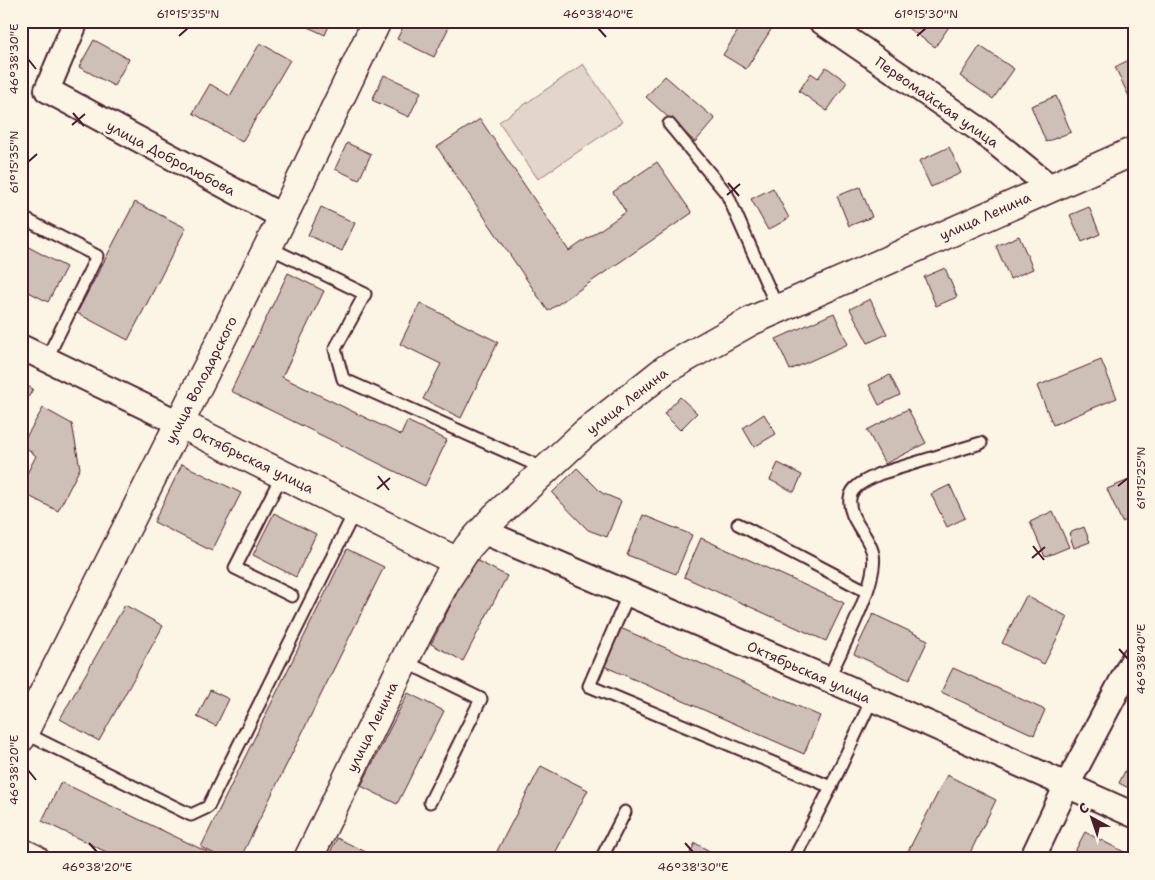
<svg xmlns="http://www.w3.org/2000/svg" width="1155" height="880" font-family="'Shantell Sans',sans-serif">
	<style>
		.green { fill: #e2d5ca; stroke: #967a7a }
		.building { fill: #cfc0b7; stroke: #4a1f2b }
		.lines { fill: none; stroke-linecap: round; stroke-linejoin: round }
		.service-casing { stroke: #4a1f2b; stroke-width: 15 }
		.minor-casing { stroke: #4a1f2b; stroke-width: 28 }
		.secondary-casing { stroke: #4a1f2b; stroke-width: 31 }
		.primary-casing { stroke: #4a1f2b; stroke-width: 31 }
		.service { stroke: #fcf5e5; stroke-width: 11 }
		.minor { stroke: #fcf5e5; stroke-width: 24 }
		.secondary { stroke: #fcf5e5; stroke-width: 28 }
		.primary { stroke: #fcf5e5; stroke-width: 28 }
		.ticks { fill: none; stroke: #4a1f2b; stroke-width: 2 }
		.labels { text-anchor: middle; stroke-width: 5; stroke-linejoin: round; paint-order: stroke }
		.street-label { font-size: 14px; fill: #4a1f2b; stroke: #fcf5e5 }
		.neatline { fill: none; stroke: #4a1f2b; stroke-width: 2 }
		.ticks-label { font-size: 12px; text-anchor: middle; fill: #4a1f2b }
	</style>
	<rect width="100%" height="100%" fill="#fcf5e5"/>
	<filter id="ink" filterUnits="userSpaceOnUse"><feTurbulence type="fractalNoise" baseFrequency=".02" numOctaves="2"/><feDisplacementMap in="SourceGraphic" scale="10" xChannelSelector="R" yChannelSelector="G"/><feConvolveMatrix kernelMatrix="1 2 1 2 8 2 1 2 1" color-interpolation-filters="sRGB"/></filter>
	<g filter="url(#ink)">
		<polygon class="green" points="583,64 622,122 538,179 499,122"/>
		<g class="building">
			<polygon points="295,21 331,21 325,35"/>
			<polygon points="406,21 452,21 434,57 397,39"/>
			<polygon points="744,21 761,21 772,28 746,69 723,55"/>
			<polygon points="903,21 953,21 935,47 902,24"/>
			<polygon points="94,40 129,59 114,86 79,67"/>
			<polygon points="260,43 290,60 242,142 193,113 210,84 230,96"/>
			<polygon points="980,46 1014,69 993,99 960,76"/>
			<polygon points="1133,58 1134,58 1134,107 1115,67"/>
			<polygon points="826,67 847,82 827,111 799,91 811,73 818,78"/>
			<polygon points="384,75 421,92 409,117 372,100"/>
			<polygon points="665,76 715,119 695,142 646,97"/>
			<polygon points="1056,96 1071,132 1046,142 1031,106"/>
			<polygon points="480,119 569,251 626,212 613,192 657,162 692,213 548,311 437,147"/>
			<polygon points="347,143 371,154 359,180 335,169"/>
			<polygon points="949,147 961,173 931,187 919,161"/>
			<polygon points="860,187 872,217 849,226 837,196"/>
			<polygon points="773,188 789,218 768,230 751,199"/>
			<polygon points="135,202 186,228 128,340 77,313"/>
			<polygon points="321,207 355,223 342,251 308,235"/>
			<polygon points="1089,207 1100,234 1082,242 1070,215"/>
			<polygon points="1019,236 1033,269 1010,279 996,246"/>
			<polygon points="21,243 66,267 48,302 21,288"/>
			<polygon points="945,268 957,297 936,306 924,277"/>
			<polygon points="288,273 324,291 282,377 401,435 407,421 447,440 425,486 231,391"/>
			<polygon points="870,299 887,334 868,343 850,309"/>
			<polygon points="420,303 498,342 461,418 423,399 441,364 400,344"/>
			<polygon points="834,313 848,344 790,370 776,339"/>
			<polygon points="1101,360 1117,398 1053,425 1037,386"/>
			<polygon points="890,375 900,395 879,405 869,385"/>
			<polygon points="21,383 33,389 21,410"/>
			<polygon points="680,397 697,413 680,430 664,414"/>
			<polygon points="43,408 72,424 80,468 58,511 21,492 21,485 36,456 22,444"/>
			<polygon points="908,409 926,443 885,464 867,430"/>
			<polygon points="764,414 776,434 754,447 743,428"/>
			<polygon points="778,463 802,475 794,492 770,480"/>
			<polygon points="182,464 241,493 212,551 154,522"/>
			<polygon points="577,468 602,493 621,501 607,537 588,530 552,493"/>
			<polygon points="1134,478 1134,517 1122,522 1107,489"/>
			<polygon points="950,485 965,518 947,527 931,494"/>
			<polygon points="1053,511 1069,547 1045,557 1030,522"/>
			<polygon points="274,513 316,534 296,577 253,555"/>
			<polygon points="643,515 692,535 676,574 627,555"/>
			<polygon points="1084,527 1090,542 1074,548 1069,533"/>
			<polygon points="701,538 844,603 826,641 684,577"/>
			<polygon points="347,549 384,567 240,859 225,859 201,847"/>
			<polygon points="474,559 507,576 463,661 431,644"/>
			<polygon points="1026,596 1068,617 1044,664 1002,643"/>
			<polygon points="125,605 163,626 99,741 60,719"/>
			<polygon points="873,614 928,640 909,680 854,654"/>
			<polygon points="616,626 820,716 804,754 599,664"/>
			<polygon points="953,668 1045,710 1034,735 941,692"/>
			<polygon points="210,690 229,699 216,726 197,717"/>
			<polygon points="408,693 444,711 397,804 361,786"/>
			<polygon points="1134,753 1134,791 1119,783"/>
			<polygon points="541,766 588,790 552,859 513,859 497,851"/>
			<polygon points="947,775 996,800 967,859 904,859"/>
			<polygon points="61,782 222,859 121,859 42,821"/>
			<polygon points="1085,832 1130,855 1128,859 1071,859"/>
			<polygon points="337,838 378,858 377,859 327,859"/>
			<polygon points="695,843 724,859 687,859"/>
		</g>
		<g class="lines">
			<g class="service-casing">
				<g id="service">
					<polyline points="669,124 727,194 778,309"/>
					<polyline points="21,217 97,256 46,360"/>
					<polyline points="268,247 365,294 335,349 343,379 545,469"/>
					<polyline points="282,475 235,568 292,596"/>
					<polyline points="738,524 866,591"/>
					<polyline points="629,593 589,686 831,787"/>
					<polyline points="404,661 481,699 430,802"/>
					<path d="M828 679C840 653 879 581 873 554 869 534 847 519 850 498 852 485 869 479 879 474L981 443"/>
					<polyline points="23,732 191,815 208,807 355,511"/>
					<polyline points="601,859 625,812"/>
					<polyline points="794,859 831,787 872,699"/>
				</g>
			</g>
			<g class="minor-casing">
				<g id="minor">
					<polyline points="76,21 47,90 283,217"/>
					<polyline points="821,21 980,130 1050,187"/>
					<polyline points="21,347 179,423"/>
					<polyline points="482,531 828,679 1134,815"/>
					<polyline points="1032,859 1067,785 1134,658"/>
				</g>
			</g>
			<g class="secondary-casing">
				<g id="secondary">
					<polyline points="179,423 458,562"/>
					<polyline points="21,852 35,859"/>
					<polyline points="308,859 412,645 447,579 468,547 496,516 584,434 666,369 751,321 1134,151"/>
				</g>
			</g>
			<g class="primary-casing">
				<polyline id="primary" points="21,738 283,217 377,21"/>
			</g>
			<use href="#service" class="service"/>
			<use href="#minor" class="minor"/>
			<use href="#secondary" class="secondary"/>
			<use href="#primary" class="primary"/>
		</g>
	</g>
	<path class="ticks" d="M598 28 606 37M179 36 188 28M917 36 926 28M28 59 36 69M73 113 84 126M72 125 85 114M28 162 37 154M728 183 739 196M727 195 740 184M378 476 389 490M1118 486 1128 478M377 489 390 478M1033 546 1044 560M1032 558 1045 547M1119 649 1128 659M28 770 36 780M89 843 97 852M685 843 693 852"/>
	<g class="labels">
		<g class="street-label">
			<text transform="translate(937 102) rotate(35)" y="5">Первомайская улица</text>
			<text transform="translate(171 158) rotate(28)" y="5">улица Добролюбова</text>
			<text transform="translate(985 216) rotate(-24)" y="5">улица Ленина</text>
			<text transform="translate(201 380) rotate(-63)" y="5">улица Володарского</text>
			<text transform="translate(627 401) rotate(-38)" y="5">улица Ленина</text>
			<text transform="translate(253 460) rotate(26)" y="5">Октябрьская улица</text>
			<text transform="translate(809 672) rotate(24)" y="5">Октябрьская улица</text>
			<text transform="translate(372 727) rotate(-64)" y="5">улица Ленина</text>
		</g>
	</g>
	<rect width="1155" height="880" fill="none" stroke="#fcf5e5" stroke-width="55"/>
	<g transform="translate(1092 818) rotate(320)" stroke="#fcf5e5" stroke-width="4" paint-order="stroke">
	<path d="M0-4L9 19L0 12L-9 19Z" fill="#4a1f2b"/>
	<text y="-8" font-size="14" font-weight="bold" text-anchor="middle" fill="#4a1f2b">С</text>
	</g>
	<rect x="28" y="28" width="1100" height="824" class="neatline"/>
	<g class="ticks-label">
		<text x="188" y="18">61°15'35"N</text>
		<text x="598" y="18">46°38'40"E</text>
		<text x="926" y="18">61°15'30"N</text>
		<text transform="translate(14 59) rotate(-90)" y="4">46°38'30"E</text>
		<text transform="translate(14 162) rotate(-90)" y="4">61°15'35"N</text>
		<text transform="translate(1141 478) rotate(-90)" y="4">61°15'25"N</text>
		<text transform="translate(1141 659) rotate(-90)" y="4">46°38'40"E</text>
		<text transform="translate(14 770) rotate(-90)" y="4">46°38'20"E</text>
		<text x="97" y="871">46°38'20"E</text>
		<text x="693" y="871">46°38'30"E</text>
	</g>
</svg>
